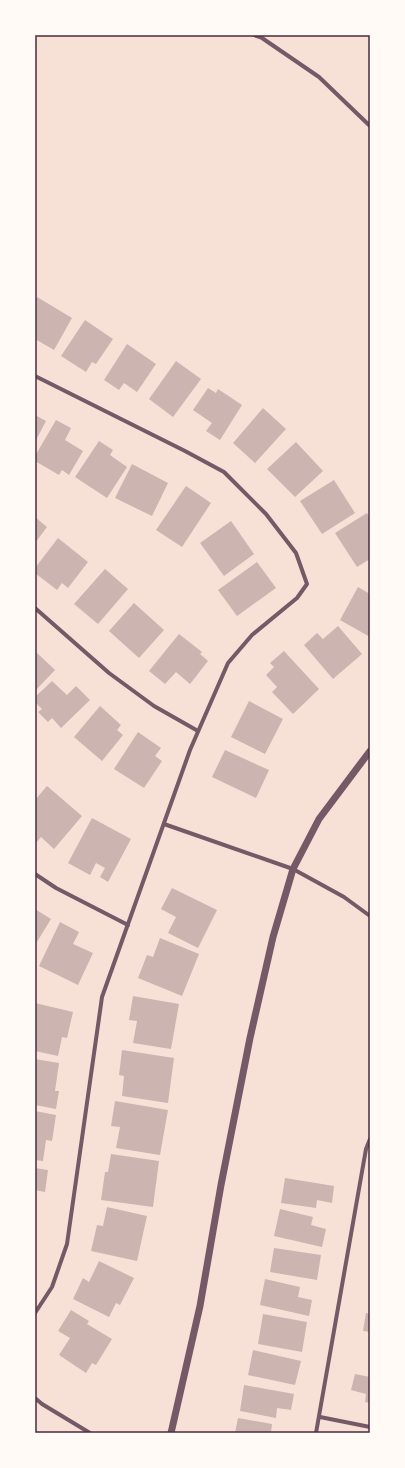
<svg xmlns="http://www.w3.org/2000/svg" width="405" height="1468" font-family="'Asap Condensed',sans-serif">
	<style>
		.building { fill: #ccb4b1 }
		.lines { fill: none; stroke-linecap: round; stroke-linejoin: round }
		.minor { stroke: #755966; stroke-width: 4 }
		.tertiary { stroke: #755966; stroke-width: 7 }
		.neatline { fill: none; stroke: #4a2c40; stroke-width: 1.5 }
	</style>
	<rect width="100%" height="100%" fill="#f7e1d7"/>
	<g class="building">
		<polygon points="37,297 72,318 54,350 35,339 35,300"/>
		<polygon points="85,320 113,339 96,364 92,362 86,372 61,356"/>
		<polygon points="127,344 156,364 137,392 124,383 119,390 104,380"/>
		<polygon points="176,361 201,379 173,417 149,399"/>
		<polygon points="208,388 216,393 218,389 242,405 220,440 206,431 212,423 193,410"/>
		<polygon points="263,408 286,429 255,463 233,443"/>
		<polygon points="35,415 46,421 35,442"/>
		<polygon points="56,420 71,428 65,440 83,451 69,475 62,470 59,475 35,461 35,456"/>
		<polygon points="99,441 113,450 110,455 127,467 107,498 75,477"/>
		<polygon points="296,442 323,471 295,497 267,469"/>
		<polygon points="132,464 168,483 152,516 115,498"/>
		<polygon points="334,480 355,513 322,534 300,501"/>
		<polygon points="186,486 211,503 182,547 156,530"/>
		<polygon points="367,513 370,519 370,559 357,567 335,533"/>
		<polygon points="35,517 47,527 35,543"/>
		<polygon points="231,521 254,554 224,576 200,543"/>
		<polygon points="58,538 88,562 68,588 62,583 57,590 35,573 35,568"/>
		<polygon points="257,562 276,588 237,616 218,590"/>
		<polygon points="105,569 128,589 98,624 74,604"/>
		<polygon points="358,587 370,594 370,637 340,620"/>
		<polygon points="134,603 164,630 139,658 109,631"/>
		<polygon points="338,626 362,654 333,679 304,645 317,633 323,639"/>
		<polygon points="179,634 202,652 200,654 208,661 190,684 176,672 165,684 149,671"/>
		<polygon points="35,651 55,670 35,691"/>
		<polygon points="284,651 319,689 293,714 272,692 277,687 266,675 274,667 270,663"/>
		<polygon points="52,681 67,695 76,686 90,700 61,728 52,718 48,722 38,712 42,709 35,702 35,697"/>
		<polygon points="249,701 283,719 265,754 231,737"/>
		<polygon points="100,706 121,725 117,730 123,735 102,761 74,737"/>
		<polygon points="138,732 161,748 155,756 162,761 144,788 114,769"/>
		<polygon points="225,750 269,770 256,798 212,777"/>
		<polygon points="47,786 82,816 54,849 41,837 35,844 35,800"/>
		<polygon points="92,818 131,839 108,882 100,877 105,868 96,863 90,875 68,863"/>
		<polygon points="172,888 217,910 198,948 168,933 176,917 161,909"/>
		<polygon points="35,909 51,919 35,945"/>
		<polygon points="60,922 79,932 73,944 93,953 78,985 39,966"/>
		<polygon points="160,938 199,954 182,996 138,978 147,955 153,957"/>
		<polygon points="133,996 179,1004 171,1049 133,1043 137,1021 129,1020"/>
		<polygon points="35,1003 73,1012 67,1038 62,1037 58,1056 35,1051"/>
		<polygon points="122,1050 174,1058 168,1103 122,1096 124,1076 119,1075"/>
		<polygon points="35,1059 59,1063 55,1091 59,1091 56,1109 35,1105"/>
		<polygon points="115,1101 168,1110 160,1155 116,1148 120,1127 111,1126"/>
		<polygon points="35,1111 56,1115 52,1141 46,1140 43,1161 35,1160"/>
		<polygon points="111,1154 159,1161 153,1207 101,1200 105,1172 108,1172"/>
		<polygon points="35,1168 48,1170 45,1192 35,1190"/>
		<polygon points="285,1178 334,1186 332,1203 317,1200 316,1208 281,1203"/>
		<polygon points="107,1207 147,1216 137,1261 91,1251 97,1225 103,1226"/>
		<polygon points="280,1209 313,1217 311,1225 326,1229 322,1247 274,1236"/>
		<polygon points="274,1248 321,1255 317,1280 270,1272"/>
		<polygon points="99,1261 134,1278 120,1305 116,1303 109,1317 73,1299 83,1278 89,1282"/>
		<polygon points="265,1279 300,1287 298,1297 312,1300 309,1316 260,1305"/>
		<polygon points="71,1310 89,1321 87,1324 112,1339 96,1365 92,1363 86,1373 59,1355 70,1338 58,1331"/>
		<polygon points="366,1313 370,1314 370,1332 363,1331"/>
		<polygon points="263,1314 307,1322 302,1352 258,1344"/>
		<polygon points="253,1350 301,1361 295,1385 248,1375"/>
		<polygon points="355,1374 370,1377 370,1403 365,1402 366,1394 351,1390"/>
		<polygon points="244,1385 294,1394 291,1410 277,1408 276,1418 240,1411"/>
		<polygon points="238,1418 272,1424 271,1433 235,1433"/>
	</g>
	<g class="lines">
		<g class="minor">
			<polyline points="254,35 262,38 319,77 370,126"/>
			<polyline points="35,376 185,451 224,472 266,514 296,553 307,584 297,598 252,635 228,663 190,750 102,997 67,1244 52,1287 35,1313"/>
			<polyline points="35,608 109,673 154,706 198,731"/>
			<polyline points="164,824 293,869 344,897 370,916"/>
			<polyline points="35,874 56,888 128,925"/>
			<polyline points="35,1398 42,1404 90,1433"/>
			<polyline points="320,1417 370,1427"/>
			<polyline points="316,1433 366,1149 370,1139"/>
		</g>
		<polyline class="tertiary" points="171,1433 200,1306 221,1185 250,1038 273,937 293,869 319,819 370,751"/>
	</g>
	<rect width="405" height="1468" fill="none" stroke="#fffaf5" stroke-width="72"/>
	<rect x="36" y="36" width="333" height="1396" class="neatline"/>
</svg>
